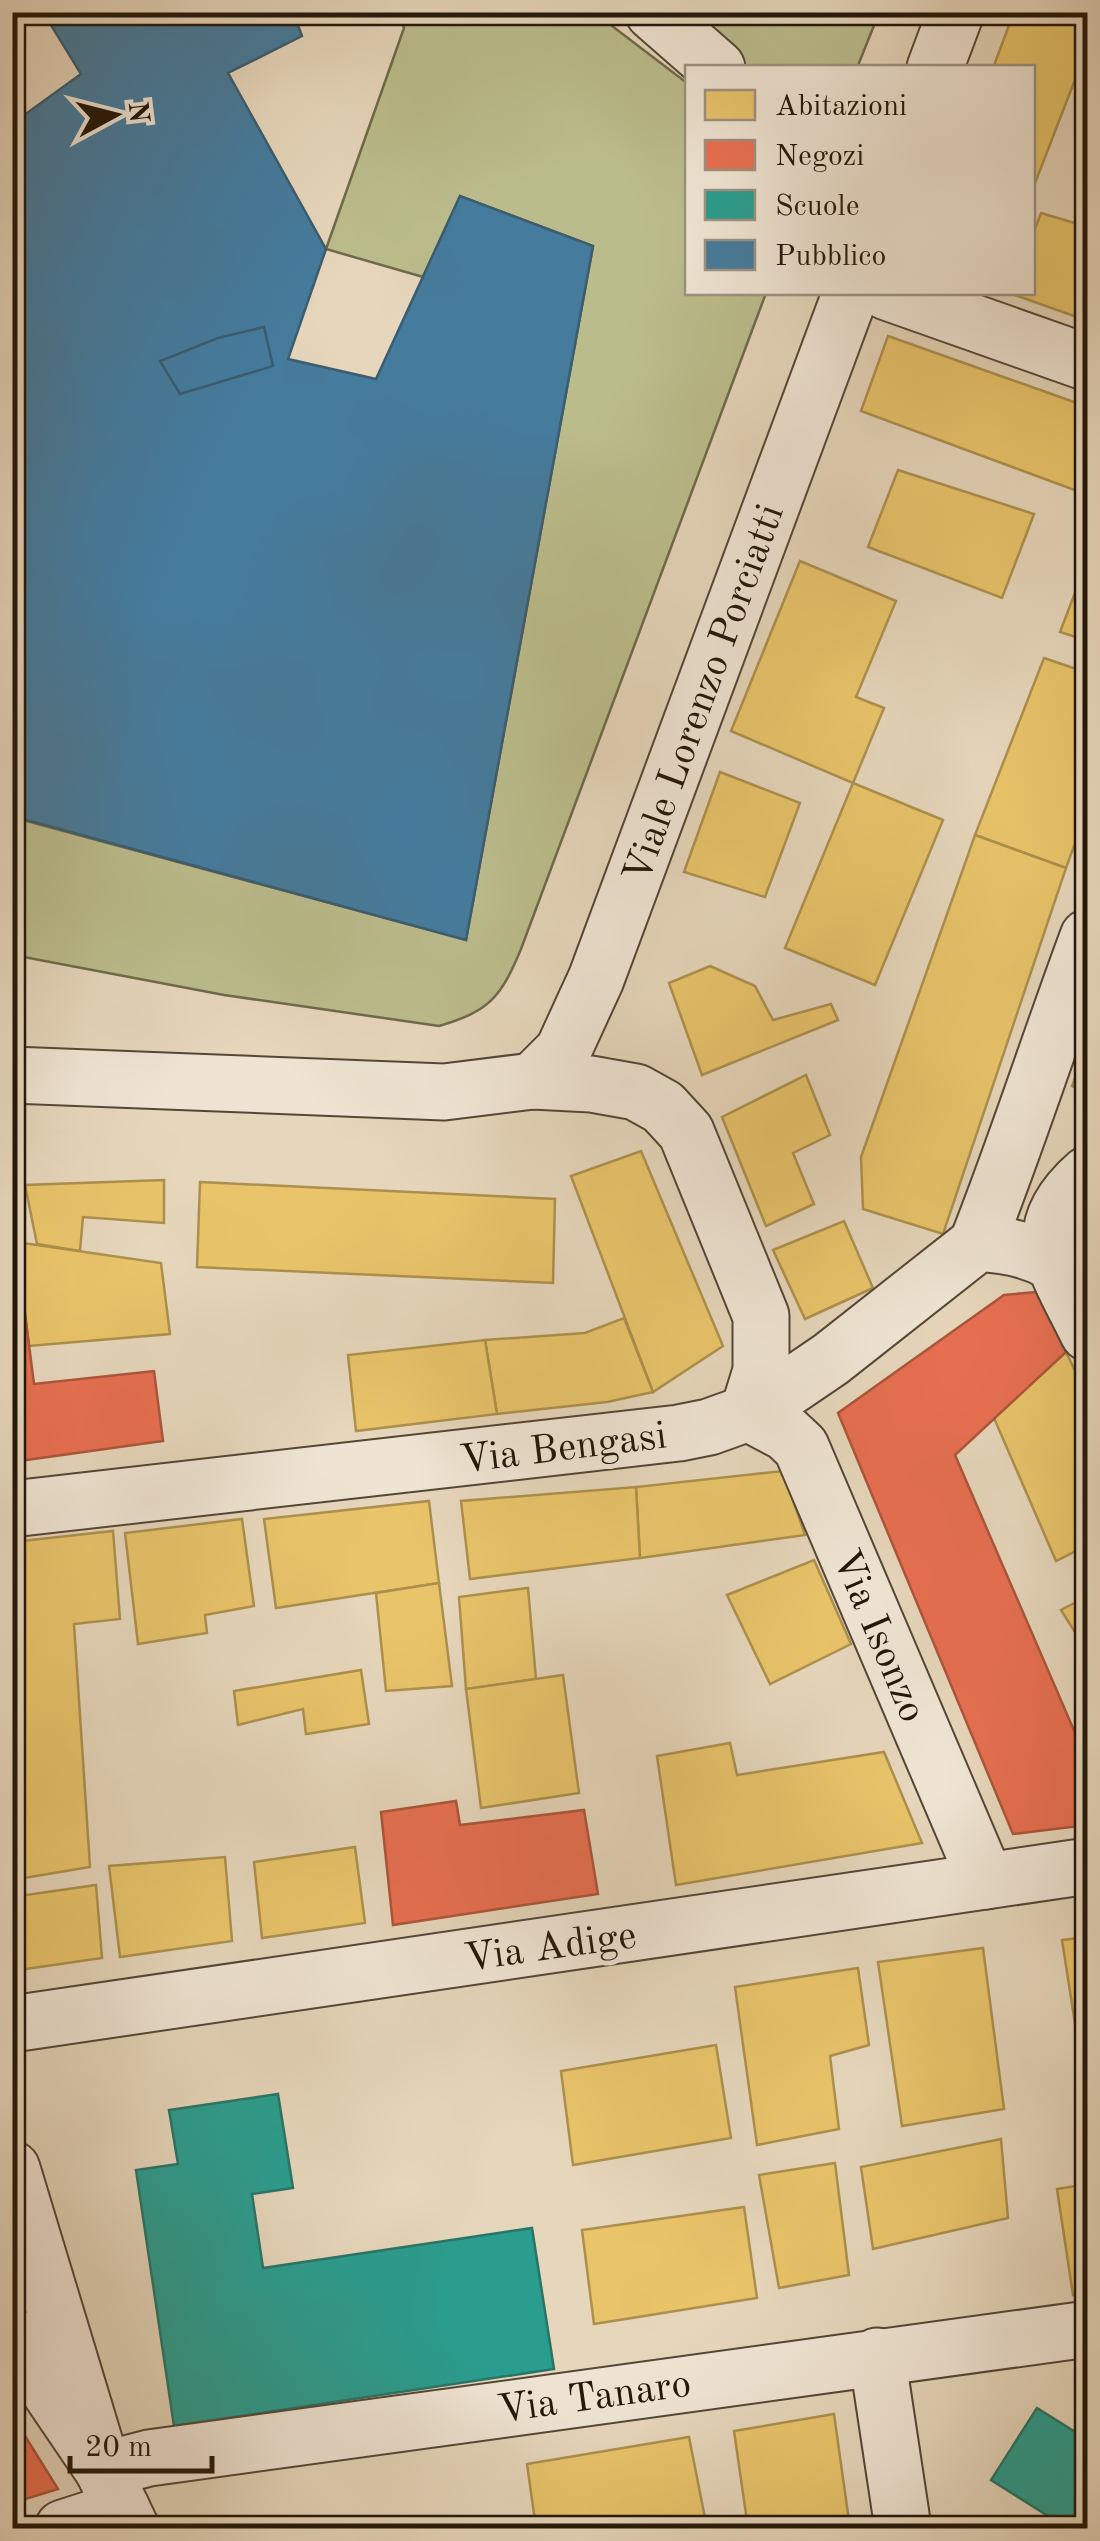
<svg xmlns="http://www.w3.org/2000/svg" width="1100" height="2541" font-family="'Old Standard TT',serif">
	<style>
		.green { fill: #bbbc8c; stroke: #6e6a4a; stroke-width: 2.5 }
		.homes { fill: #e9c46a; stroke: #ad904d; stroke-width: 2.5 }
		.shops { fill: #e76f51; stroke: #ac553b; stroke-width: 2.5 }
		.schools { fill: #2a9d8f; stroke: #287567; stroke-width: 2.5 }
		.public { fill: #457b9d; stroke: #3a5d71; stroke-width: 2.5 }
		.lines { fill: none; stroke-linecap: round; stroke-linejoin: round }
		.minor-casing { stroke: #534736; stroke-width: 59 }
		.minor { stroke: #efe4d3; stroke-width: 55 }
		.labels { text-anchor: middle; stroke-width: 10; stroke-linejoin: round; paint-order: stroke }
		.street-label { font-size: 40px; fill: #221709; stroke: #efe4d3 }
	</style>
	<rect width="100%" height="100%" fill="#e6d6bb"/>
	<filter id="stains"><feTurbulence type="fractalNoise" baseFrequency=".002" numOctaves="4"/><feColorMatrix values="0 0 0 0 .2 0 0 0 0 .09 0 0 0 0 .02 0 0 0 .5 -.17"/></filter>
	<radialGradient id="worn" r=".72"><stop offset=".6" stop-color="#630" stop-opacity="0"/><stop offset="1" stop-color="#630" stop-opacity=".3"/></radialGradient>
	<g class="green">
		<path d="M398 13H595L687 83 688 292 766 293 521 949C501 997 490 1011 439 1026L224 995 13 955 12 817 466 940 593 246 460 196 423 277 326 249 404 28Z"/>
		<polygon points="676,13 879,13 857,68 739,67"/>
	</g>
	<g class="homes">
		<polygon points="134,12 232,12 209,98 118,73"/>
		<polygon points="1014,12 1088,12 1088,46 1032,191 1032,68 993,68"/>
		<polygon points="195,141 239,203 260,250 223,267 251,309 217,328 218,338 160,361 143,337 175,315 96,194"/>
		<polygon points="1041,213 1088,227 1088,321 1012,294 1032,292 1032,237"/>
		<polygon points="888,336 1088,407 1088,495 861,411"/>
		<polygon points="898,470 1034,514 1002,598 868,547"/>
		<polygon points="1088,559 1088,641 1060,632"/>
		<polygon points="800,561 896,601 856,697 884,708 853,783 731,731"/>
		<polygon points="1044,658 1088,673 1088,808 1066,868 975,835"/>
		<polygon points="720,772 800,803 765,897 684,872"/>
		<polygon points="853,783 943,820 875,985 785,948"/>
		<polygon points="975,835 1066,868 943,1234 863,1209 861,1157"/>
		<polygon points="710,966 755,986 773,1020 831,1004 838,1020 702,1075 669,983"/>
		<polygon points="1088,1043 1088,1093 1072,1086"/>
		<polygon points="806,1075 830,1135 793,1153 814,1204 766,1226 722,1117"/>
		<polygon points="641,1151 723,1346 653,1392 571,1176"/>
		<polygon points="164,1180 164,1223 83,1217 80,1251 37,1244 25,1185"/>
		<polygon points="200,1182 555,1199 553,1283 197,1267"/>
		<polygon points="844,1221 873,1288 805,1319 773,1250"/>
		<polygon points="16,1242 161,1263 170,1334 29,1346"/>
		<polygon points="624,1318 653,1392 607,1402 497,1414 485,1340 585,1333"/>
		<polygon points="485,1340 497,1414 356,1431 348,1355"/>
		<polygon points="1066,1352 1088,1398 1088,1545 1056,1561 994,1418"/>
		<polygon points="783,1471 805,1535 640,1558 636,1487"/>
		<polygon points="636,1487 640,1558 470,1579 461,1501"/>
		<polygon points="429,1501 439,1583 276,1608 264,1519"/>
		<polygon points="242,1519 254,1606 205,1615 207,1633 138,1644 125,1533"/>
		<polygon points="113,1531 120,1619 74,1624 90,1867 12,1880 12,1542"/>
		<polygon points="814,1560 851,1644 770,1684 727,1595"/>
		<polygon points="439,1583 452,1686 386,1691 376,1593"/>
		<polygon points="528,1588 536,1679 466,1689 459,1597"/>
		<polygon points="1088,1596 1088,1653 1061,1610"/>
		<polygon points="361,1670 369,1724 306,1734 303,1709 238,1725 234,1691"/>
		<polygon points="563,1675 579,1793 481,1808 466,1689"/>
		<polygon points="730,1743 737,1775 884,1752 922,1843 676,1885 657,1756"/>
		<polygon points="355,1847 365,1923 262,1938 254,1862"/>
		<polygon points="225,1857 232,1941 120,1957 109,1866"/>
		<polygon points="96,1885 102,1958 12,1971 12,1897"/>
		<polygon points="1088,1937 1088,2107 1062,1940"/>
		<polygon points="983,1948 1004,2109 902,2126 878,1962"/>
		<polygon points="858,1968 869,2045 830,2056 839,2129 757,2145 735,1987"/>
		<polygon points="716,2045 731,2138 573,2165 561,2071"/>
		<polygon points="1001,2139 1008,2218 873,2249 861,2167"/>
		<polygon points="835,2163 849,2275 779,2288 759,2175"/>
		<polygon points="1088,2184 1088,2293 1073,2295 1057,2189"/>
		<polygon points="744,2207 757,2298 594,2324 582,2230"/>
		<polygon points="834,2414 850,2528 748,2528 734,2431"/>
		<polygon points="689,2437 707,2528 536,2528 527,2464"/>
	</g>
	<g class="shops">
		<polygon points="12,1212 34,1384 154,1371 163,1441 12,1462"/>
		<polygon points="1036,1292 1066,1352 955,1455 1079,1742 1088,1741 1088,1825 1013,1834 838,1413 1004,1295"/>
		<polygon points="456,1801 460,1825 584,1810 598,1894 393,1925 381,1812"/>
		<polygon points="12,2415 58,2489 12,2503"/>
	</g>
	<g class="schools">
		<polygon points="278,2094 293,2188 252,2194 263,2268 532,2228 554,2369 174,2426 136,2170 178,2164 169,2110"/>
		<polygon points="1037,2408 1088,2440 1088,2528 1067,2528 991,2480"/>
	</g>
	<g class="public">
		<polygon points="43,12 293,12 302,36 228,73 326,249 288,359 376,379 460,196 593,246 466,940 12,816 12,124 81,74"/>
		<polygon points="264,327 273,366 180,394 160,361 218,338"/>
	</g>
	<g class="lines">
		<g class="minor-casing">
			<g id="minor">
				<polyline points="653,12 717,68"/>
				<polyline points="935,68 956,12"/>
				<polyline points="887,292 1088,363"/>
				<polyline points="12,1075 444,1092 533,1081 591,1084 636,1092 663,1107 686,1132 761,1316 761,1371 748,1413"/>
				<polyline points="533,1081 563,1051 596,979 851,292"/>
				<path d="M1088 1174C1023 1231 1057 1268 1088 1333"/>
				<path d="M977 1244C1017 1143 1050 1039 1088 937"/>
				<polyline points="748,1413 786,1433 801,1447 986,1881"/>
				<path d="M12 1509 679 1433 709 1427 748 1413 781 1393 831 1359 977 1244C1005 1244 1029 1249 1054 1263"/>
				<polyline points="12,2024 1088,1866"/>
				<polyline points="12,2169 103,2470"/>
				<polyline points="12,2336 103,2470 131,2528"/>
				<polyline points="877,2356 903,2528"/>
				<polyline points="103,2470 149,2458 1088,2329"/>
				<polyline points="63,2528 122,2509"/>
			</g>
		</g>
		<use href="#minor" class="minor"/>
	</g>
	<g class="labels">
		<g class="street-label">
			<text transform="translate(702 693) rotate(-70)" y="14">Viale Lorenzo Porciatti</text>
			<text transform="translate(563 1446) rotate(-7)" y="14">Via Bengasi</text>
			<text transform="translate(881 1635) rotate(67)" y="14">Via Isonzo</text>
			<text transform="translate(550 1945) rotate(-8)" y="14">Via Adige</text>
			<text transform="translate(594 2395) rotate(-8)" y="14">Via Tanaro</text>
		</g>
	</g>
	<rect width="1100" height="2541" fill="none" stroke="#e6d6bb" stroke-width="50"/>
	<rect x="15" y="15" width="1070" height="2511" fill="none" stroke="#221709" stroke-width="5"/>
	<rect x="25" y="25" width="1050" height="2491" fill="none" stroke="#221709" stroke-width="2.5"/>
	<rect x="685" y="65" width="350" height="230" fill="#efe4d3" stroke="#9d9282" stroke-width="2.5"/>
	<rect x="705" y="90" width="50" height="30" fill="#e9c46a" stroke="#9d9282" stroke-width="2.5"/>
	<text x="775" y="115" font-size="30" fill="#221709">Abitazioni</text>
	<rect x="705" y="140" width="50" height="30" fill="#e76f51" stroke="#9d9282" stroke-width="2.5"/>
	<text x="775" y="165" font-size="30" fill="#221709">Negozi</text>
	<rect x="705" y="190" width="50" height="30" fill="#2a9d8f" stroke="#9d9282" stroke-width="2.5"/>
	<text x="775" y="215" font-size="30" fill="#221709">Scuole</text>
	<rect x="705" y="240" width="50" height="30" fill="#457b9d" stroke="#9d9282" stroke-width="2.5"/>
	<text x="775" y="265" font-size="30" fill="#221709">Pubblico</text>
	<g transform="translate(115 115) rotate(83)" stroke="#efe4d3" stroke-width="8" paint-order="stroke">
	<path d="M0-8L18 38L0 25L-18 38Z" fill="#221709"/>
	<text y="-15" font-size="28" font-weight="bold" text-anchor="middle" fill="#221709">N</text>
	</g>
	<path d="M70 2456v15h142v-15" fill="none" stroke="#221709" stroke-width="5"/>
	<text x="85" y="2456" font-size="30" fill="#221709" stroke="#efe4d3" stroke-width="8" paint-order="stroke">20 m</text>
	<rect width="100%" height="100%" filter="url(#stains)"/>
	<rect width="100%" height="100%" fill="url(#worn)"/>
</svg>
